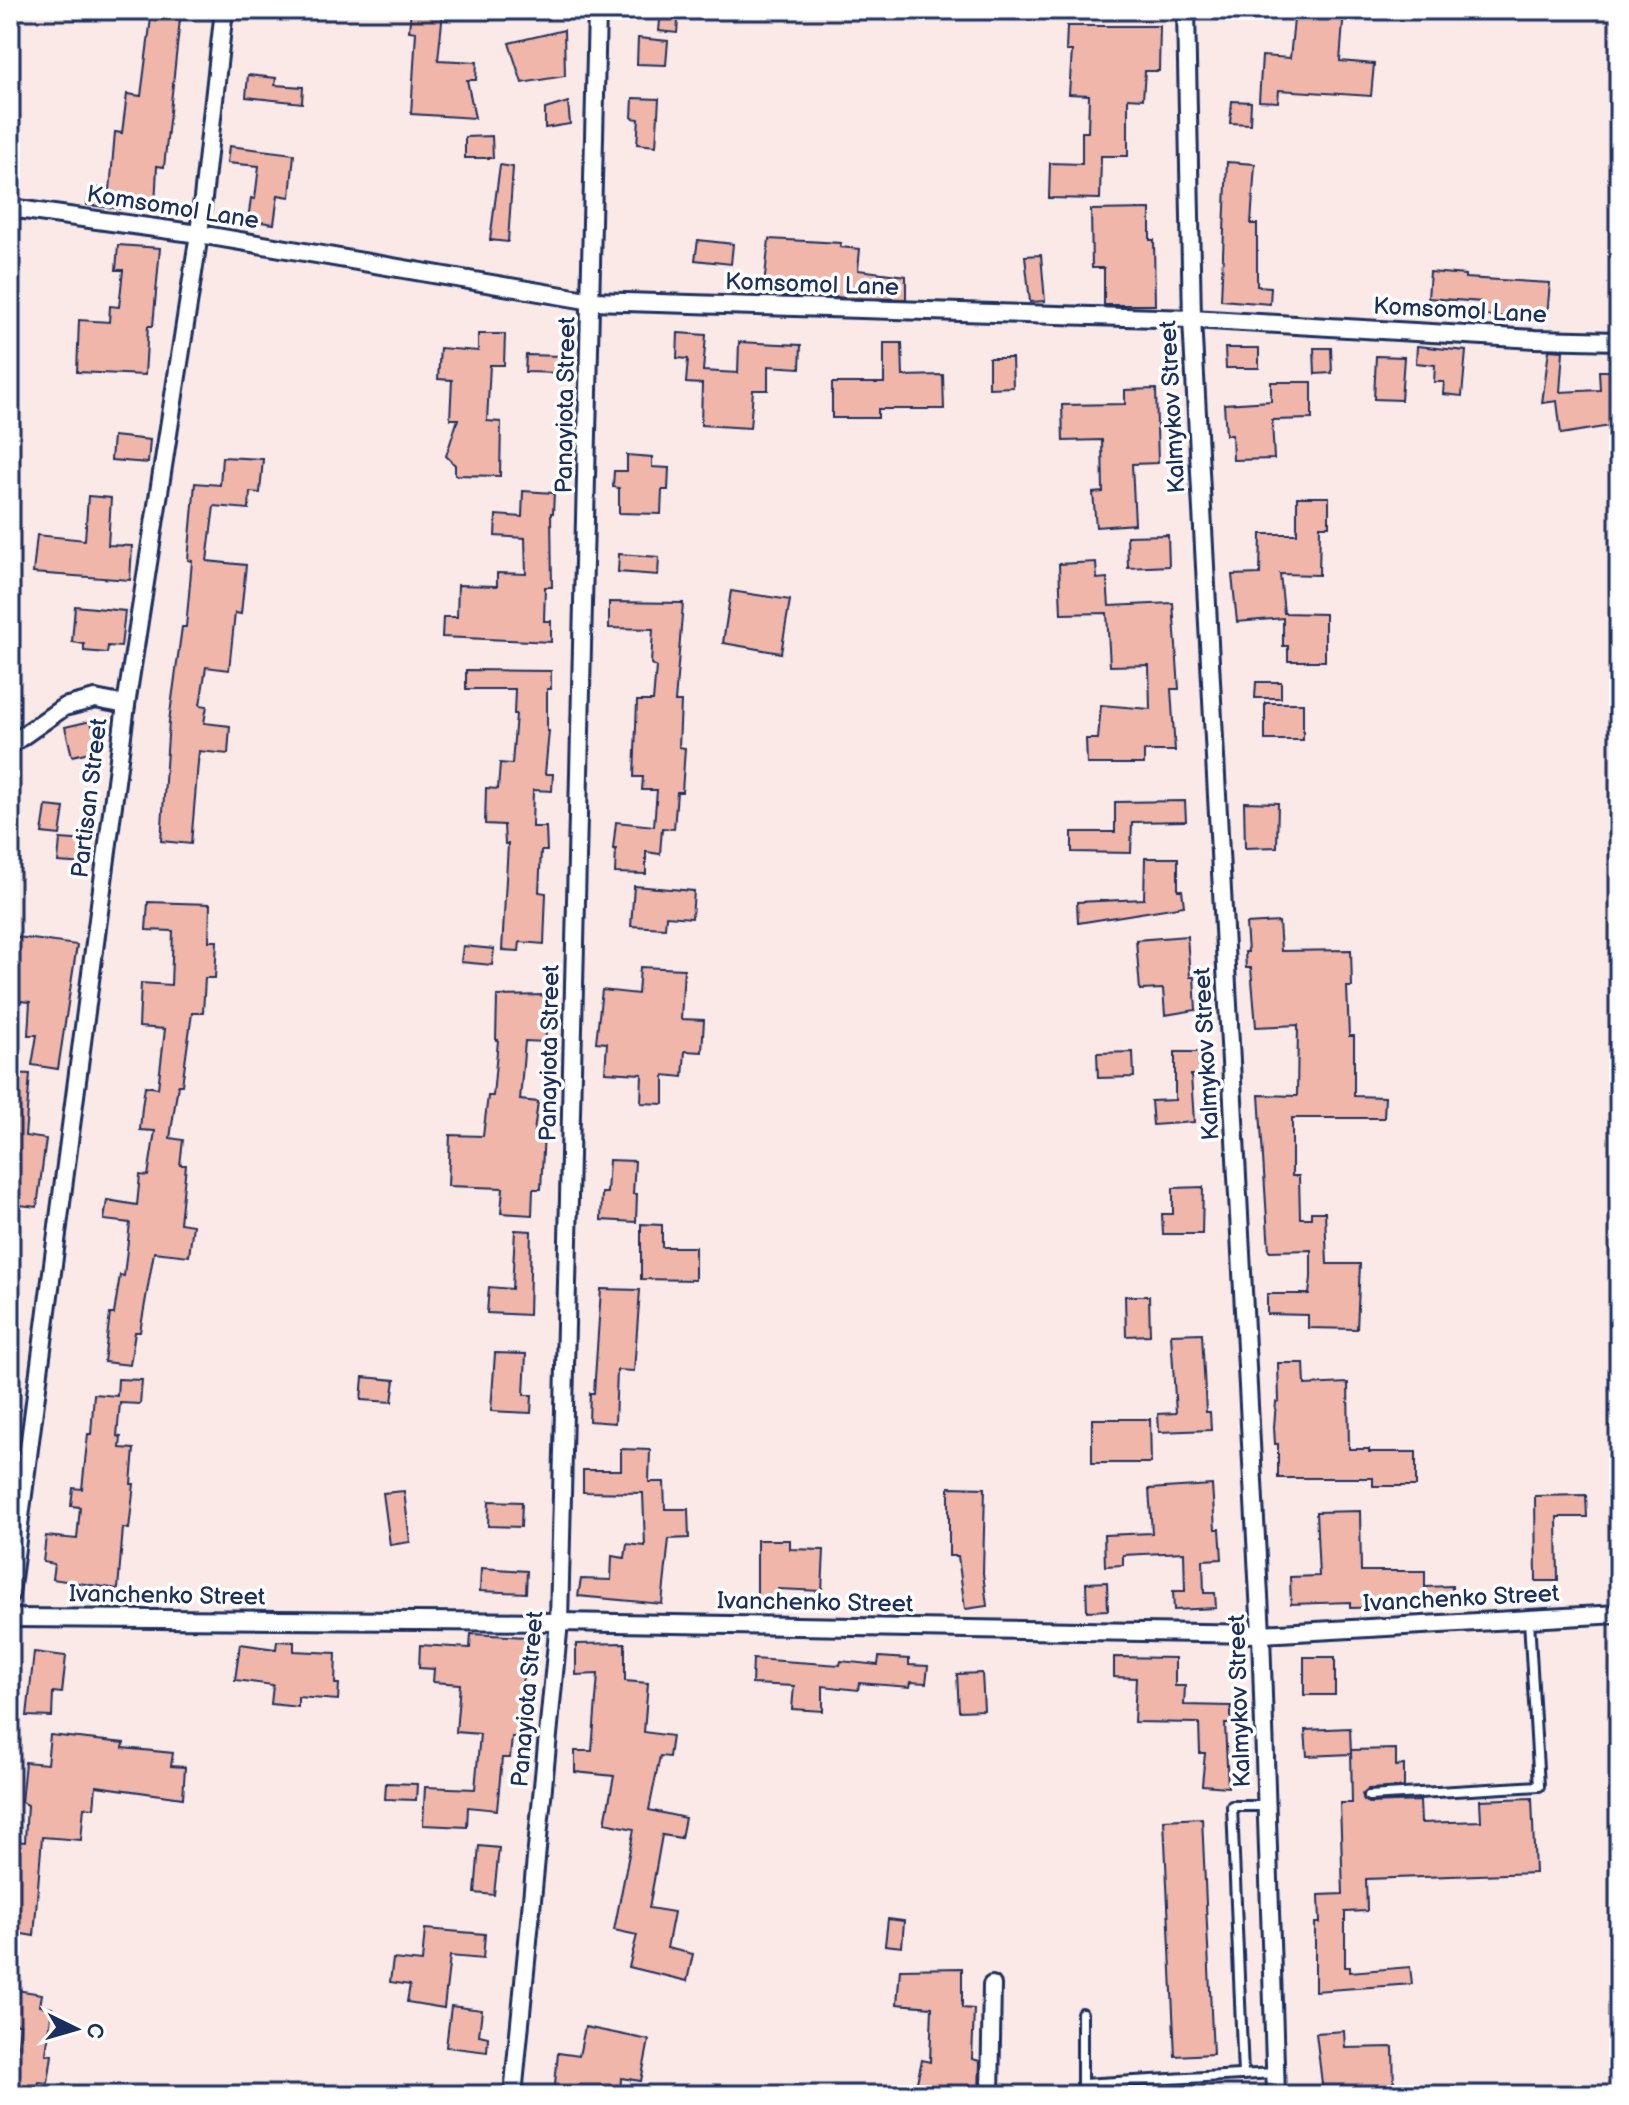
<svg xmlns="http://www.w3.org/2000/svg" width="1629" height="2105" font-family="'Balsamiq Sans',sans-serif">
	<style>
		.building { fill: #f0b6aa; stroke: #1b2f5e; stroke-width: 2 }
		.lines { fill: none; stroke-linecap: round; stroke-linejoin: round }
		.lane-casing { stroke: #1b2f5e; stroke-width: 14 }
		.street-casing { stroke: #1b2f5e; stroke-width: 22 }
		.lane { stroke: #fff; stroke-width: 8 }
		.street { stroke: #fff; stroke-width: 16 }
		.labels { text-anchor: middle; stroke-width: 7; stroke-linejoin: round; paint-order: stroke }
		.street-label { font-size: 24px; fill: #1b2f5e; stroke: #fff }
	</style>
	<rect width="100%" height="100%" fill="#fae9e6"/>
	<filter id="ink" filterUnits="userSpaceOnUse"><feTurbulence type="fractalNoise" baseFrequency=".0125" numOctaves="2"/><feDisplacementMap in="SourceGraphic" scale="16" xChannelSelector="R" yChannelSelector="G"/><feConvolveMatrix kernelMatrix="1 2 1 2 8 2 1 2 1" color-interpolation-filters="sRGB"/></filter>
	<g filter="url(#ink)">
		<g class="building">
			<polygon points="152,10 181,10 164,167 157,166 155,207 122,204 122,209 87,205 90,187 110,190 115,132 122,133 127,94 141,96"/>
			<polygon points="411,10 443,12 438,60 477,62 476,80 467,80 475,118 411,114 416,32 409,31"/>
			<polygon points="661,10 679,10 677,33 659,31"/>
			<polygon points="1295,10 1344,10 1340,61 1374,64 1371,96 1279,90 1278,102 1259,101 1262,56 1290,58"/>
			<polygon points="1067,26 1160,26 1159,71 1145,71 1143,99 1128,98 1128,156 1101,156 1100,199 1049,198 1050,163 1082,164 1082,132 1088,132 1089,95 1069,94 1072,51 1066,51"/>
			<polygon points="564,30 565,76 522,83 509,43"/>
			<polygon points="638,38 668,41 666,65 637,64"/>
			<polygon points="248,75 276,78 275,85 303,87 302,103 246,97"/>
			<polygon points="633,98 659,99 656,146 637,144 639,119 632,118"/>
			<polygon points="1232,101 1251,102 1250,124 1230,123"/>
			<polygon points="568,102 570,124 545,128 545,109"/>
			<polygon points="492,136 493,158 465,158 465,137"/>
			<polygon points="229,146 294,154 290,197 278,195 274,224 248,220 251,198 255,199 259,166 227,163"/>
			<polygon points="1227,162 1255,164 1251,224 1257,224 1257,286 1271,287 1270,304 1221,300"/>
			<polygon points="500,165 513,167 508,242 490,240"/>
			<polygon points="1150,209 1150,240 1154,240 1155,305 1104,305 1104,268 1092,268 1091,210"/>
			<polygon points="769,239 841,243 840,247 860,249 858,270 906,276 906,299 844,298 764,286"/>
			<polygon points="698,240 733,244 731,264 695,260"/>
			<polygon points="118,245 160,248 153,326 148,326 145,375 77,372 79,320 109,322 110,306 119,307 123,270 116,270"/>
			<polygon points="1041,255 1045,301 1030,302 1025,256"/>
			<polygon points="1430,272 1465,275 1465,278 1550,283 1547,316 1504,313 1504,317 1481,315 1482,302 1428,298"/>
			<polygon points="678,333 706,335 703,371 738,373 739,342 801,345 800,368 768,366 768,390 753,390 750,428 701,425 702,384 686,383 688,359 677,358"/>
			<polygon points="478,334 505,334 504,365 490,365 487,421 501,422 500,476 455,475 455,465 446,456 458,419 450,419 452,380 438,379 440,348 478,351"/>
			<polygon points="884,343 902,343 903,376 943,375 944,409 878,409 878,418 832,418 832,383 884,383"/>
			<polygon points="1417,346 1466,351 1462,396 1443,394 1444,382 1434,382 1435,365 1416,363"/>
			<polygon points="1225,348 1259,348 1259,368 1226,368"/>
			<polygon points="1314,348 1331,348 1332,373 1315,374"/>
			<polygon points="1549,350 1563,351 1560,392 1600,390 1599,371 1619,371 1619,413 1610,414 1610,426 1561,434 1557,401 1542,403"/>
			<polygon points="526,355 564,356 563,373 525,372"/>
			<polygon points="1376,356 1404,357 1401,400 1374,399"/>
			<polygon points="989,358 1012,358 1013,387 989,388"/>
			<polygon points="1271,382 1312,382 1312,419 1272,420 1274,459 1233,460 1232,435 1226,435 1224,404 1271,401"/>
			<polygon points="1156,389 1158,463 1132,464 1135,524 1096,527 1093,493 1103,492 1102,440 1063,441 1062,405 1125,404 1125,390"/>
			<polygon points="113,436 150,440 148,463 111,460"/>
			<polygon points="627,455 652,457 652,467 669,468 668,490 662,490 661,514 619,513 619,488 613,487 614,471 627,471"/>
			<polygon points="222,457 263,459 260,493 250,492 249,509 214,506 207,561 246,565 241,614 235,613 229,670 206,667 200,705 207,706 204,723 230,726 228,754 199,751 191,844 161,841 169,721 182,627 186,627 192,561 188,560 195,483 220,485"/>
			<polygon points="523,491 554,493 553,513 551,513 552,587 545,587 544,621 551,621 551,642 442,637 443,617 457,617 458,585 497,586 497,573 526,574 525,538 495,536 496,515 522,517"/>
			<polygon points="88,496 111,498 108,545 132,546 130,580 33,573 37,535 85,540"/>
			<polygon points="1297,497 1329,497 1329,526 1320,526 1319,575 1280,574 1284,613 1325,614 1325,661 1288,661 1288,646 1283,646 1283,618 1237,622 1232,575 1260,574 1261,534 1297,534"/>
			<polygon points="1168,535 1169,566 1128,568 1127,536"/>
			<polygon points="619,554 659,557 658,575 618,572"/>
			<polygon points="1096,562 1097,579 1107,578 1109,606 1173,603 1179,689 1171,689 1175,751 1144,751 1144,764 1087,764 1086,739 1098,739 1101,705 1150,709 1149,665 1110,666 1107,613 1061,614 1059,564"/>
			<polygon points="731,591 790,600 781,653 723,643"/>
			<polygon points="609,602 683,603 675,702 681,702 679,747 685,748 682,792 677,792 674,829 662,828 660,854 646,852 646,874 615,873 616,849 613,849 616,822 654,826 657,790 642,790 643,777 634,777 637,701 653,701 656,667 651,664 653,629 609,628"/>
			<polygon points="75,606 125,611 121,647 108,646 107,653 84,651 84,644 72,642"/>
			<polygon points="466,670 551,671 551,689 547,689 547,731 549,731 545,774 553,774 552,791 533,790 532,827 546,827 547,851 541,851 539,892 546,893 544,944 520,942 519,951 502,950 508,844 505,844 504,825 485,824 486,788 498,789 500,763 512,764 516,714 514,714 515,689 466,689"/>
			<polygon points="1256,682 1281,682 1281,698 1255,698"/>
			<rect x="1265" y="703" width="38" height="37"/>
			<polygon points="91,721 98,750 72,756 65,727"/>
			<polygon points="1185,801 1186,821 1132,822 1131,853 1072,852 1072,832 1115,832 1115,802"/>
			<polygon points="1244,802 1278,803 1277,847 1245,848"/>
			<polygon points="46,806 64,808 60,835 42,833"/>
			<polygon points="60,839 88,841 86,864 58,862"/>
			<polygon points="1145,858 1178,858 1178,890 1182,890 1184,906 1078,923 1077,902 1144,899"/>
			<polygon points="634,886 694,891 692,918 666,916 665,928 631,926"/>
			<polygon points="148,902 210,904 209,941 217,941 215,978 205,978 203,1013 192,1013 182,1085 178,1085 170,1138 183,1140 180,1165 186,1165 180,1223 193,1225 189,1256 154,1252 140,1332 135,1332 130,1365 104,1362 110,1314 114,1314 120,1275 124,1276 130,1223 104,1220 107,1200 137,1205 140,1175 148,1176 155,1131 140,1130 142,1107 145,1086 158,1088 165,1029 139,1027 141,983 171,985 173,931 146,930"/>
			<polygon points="1279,922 1281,951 1351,950 1352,987 1347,987 1349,1036 1354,1036 1354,1096 1385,1097 1384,1118 1292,1118 1292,1176 1299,1176 1300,1218 1311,1218 1311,1212 1325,1212 1327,1264 1360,1264 1357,1329 1308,1328 1308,1315 1267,1314 1267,1294 1309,1294 1311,1278 1311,1250 1269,1251 1259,1095 1297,1096 1298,1025 1256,1027 1251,968 1246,968 1245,952 1248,952 1246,924"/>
			<polygon points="10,936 77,945 58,1069 32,1065 37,1035 28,1035 30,1002 10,1000"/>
			<polygon points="1187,936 1190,977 1194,977 1196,1010 1165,1015 1163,989 1140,990 1136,940"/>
			<polygon points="463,946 494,949 492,965 461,962"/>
			<polygon points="640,967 684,969 681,1019 704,1020 702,1052 685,1051 683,1077 664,1075 664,1104 641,1103 642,1074 605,1072 607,1043 596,1042 602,990 638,994"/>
			<polygon points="545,995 546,1042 525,1041 520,1100 538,1102 534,1132 544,1132 541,1189 533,1189 532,1215 501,1213 503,1188 448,1186 450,1135 483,1136 488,1096 493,1096 498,1040 496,1040 497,996"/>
			<polygon points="1133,1052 1134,1077 1098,1078 1097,1053"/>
			<polygon points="1175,1052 1199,1052 1200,1075 1191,1075 1194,1122 1153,1125 1151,1101 1175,1100"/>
			<polygon points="10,1073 30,1074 25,1136 46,1139 37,1207 10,1204"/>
			<polygon points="609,1160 635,1161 633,1194 637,1194 636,1222 601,1220 602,1193 607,1193"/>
			<polygon points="1203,1187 1202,1234 1163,1234 1162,1214 1173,1214 1173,1188"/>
			<polygon points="641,1224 662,1225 662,1247 695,1247 695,1280 641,1279"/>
			<polygon points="515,1230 531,1231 529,1315 487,1313 489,1287 512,1289"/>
			<polygon points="601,1289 640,1290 634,1371 617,1370 615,1423 589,1421 590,1393 594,1393"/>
			<polygon points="1125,1296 1149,1296 1150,1335 1126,1336"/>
			<polygon points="1202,1333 1206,1412 1210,1412 1211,1430 1159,1432 1158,1414 1176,1413 1171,1334"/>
			<polygon points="495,1353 526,1354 524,1395 532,1395 531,1413 491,1411"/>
			<polygon points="1278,1363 1304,1363 1305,1385 1348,1383 1349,1449 1369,1449 1369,1452 1416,1452 1416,1486 1373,1486 1373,1478 1278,1478 1278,1444 1275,1444 1274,1427 1276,1402 1279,1401"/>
			<polygon points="363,1377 395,1380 392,1402 361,1400"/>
			<polygon points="118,1379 142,1380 140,1404 120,1403 117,1436 121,1437 120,1448 134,1449 131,1484 134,1484 129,1529 123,1528 118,1589 52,1579 54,1564 43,1562 46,1536 77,1539 80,1507 71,1506 73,1488 82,1489 88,1434 91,1434 94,1394 117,1396"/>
			<polygon points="1092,1419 1150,1419 1151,1463 1092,1463"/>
			<polygon points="621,1449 650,1450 649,1482 664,1482 665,1509 688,1509 689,1538 669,1539 662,1604 578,1596 581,1579 611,1580 612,1556 625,1558 627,1544 645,1546 643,1493 583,1492 583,1470 621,1470"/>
			<polygon points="1212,1485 1215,1529 1220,1529 1222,1559 1203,1560 1204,1593 1215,1593 1216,1608 1174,1610 1173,1591 1185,1591 1184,1552 1123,1555 1123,1565 1105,1566 1104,1535 1152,1533 1149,1489"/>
			<polygon points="949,1487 985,1488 983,1573 987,1606 965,1609 958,1556 949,1556"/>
			<polygon points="404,1491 410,1542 390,1545 383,1493"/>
			<polygon points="1586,1495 1587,1517 1557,1517 1558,1581 1536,1581 1535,1496"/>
			<polygon points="489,1501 522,1502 521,1527 488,1526"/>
			<polygon points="1360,1511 1361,1571 1425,1571 1425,1587 1452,1586 1452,1606 1350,1608 1350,1602 1291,1604 1290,1577 1319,1576 1316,1512"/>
			<polygon points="757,1540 790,1540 790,1549 824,1550 822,1591 778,1589 778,1606 757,1606"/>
			<polygon points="481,1568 527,1571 526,1593 480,1591"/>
			<polygon points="1107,1582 1108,1610 1087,1611 1086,1583"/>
			<polygon points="471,1634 526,1637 518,1738 512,1737 510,1758 502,1758 497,1810 468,1807 467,1827 423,1825 425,1787 475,1789 480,1734 456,1732 460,1684 433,1682 434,1669 419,1668 420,1645 470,1648"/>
			<polygon points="277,1641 294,1642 294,1651 336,1653 335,1684 339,1684 338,1700 298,1697 298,1707 271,1704 273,1685 235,1680 240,1644 276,1649"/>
			<polygon points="625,1643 625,1681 648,1683 644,1732 672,1736 669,1757 660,1756 649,1810 685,1818 681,1838 662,1835 649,1908 674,1912 667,1948 693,1954 687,1981 629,1967 637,1935 614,1930 634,1829 605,1823 614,1776 575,1772 575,1751 592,1751 598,1674 576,1675 576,1644"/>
			<polygon points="34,1652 66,1656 62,1693 53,1692 52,1717 27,1716"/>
			<polygon points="879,1657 909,1659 909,1665 928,1666 926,1683 911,1682 910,1687 859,1683 858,1690 823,1686 823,1711 792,1709 794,1686 752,1684 753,1659 840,1665 841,1661 878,1665"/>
			<polygon points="1114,1657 1175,1658 1175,1686 1185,1686 1184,1705 1231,1706 1231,1724 1225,1724 1228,1787 1202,1785 1205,1753 1200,1753 1199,1723 1134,1722 1136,1678 1114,1677"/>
			<rect x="1304" y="1657" width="31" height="38"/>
			<polygon points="982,1673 984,1710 959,1711 957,1674"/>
			<polygon points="1350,1728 1351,1754 1307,1756 1305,1730"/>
			<polygon points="50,1735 124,1743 123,1748 173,1753 171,1766 185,1767 183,1798 96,1786 94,1808 84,1807 81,1840 42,1837 34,1936 10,1932 10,1874 15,1841 25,1842 27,1805 21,1802 25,1762 47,1764"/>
			<polygon points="1396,1749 1396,1766 1404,1765 1404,1787 1368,1789 1362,1794 1364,1800 1369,1803 1420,1801 1421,1823 1481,1821 1480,1800 1532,1798 1535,1873 1366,1879 1367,1911 1345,1912 1345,1967 1350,1967 1350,1972 1410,1967 1412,1984 1315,1991 1315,1923 1320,1923 1319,1895 1343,1894 1340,1803 1352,1803 1351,1750"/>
			<polygon points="386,1783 417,1784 416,1800 385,1799"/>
			<polygon points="1202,1818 1213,2054 1175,2056 1164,1820"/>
			<polygon points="479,1846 499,1848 494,1895 475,1893"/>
			<polygon points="888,1919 904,1921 902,1947 885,1945"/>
			<polygon points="425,1929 485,1934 483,1959 450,1956 444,2008 407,2002 410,1985 390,1982 393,1959 422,1962"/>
			<polygon points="962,1968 962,2008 974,2009 972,2059 980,2061 979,2095 914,2095 922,2060 930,2062 932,2007 897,2004 900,1969"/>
			<polygon points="10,1989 42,1994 40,2006 52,2008 46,2054 52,2055 48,2083 39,2082 37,2095 13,2093 20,2024 10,2023"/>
			<polygon points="451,2006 482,2010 479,2035 488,2037 487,2052 446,2047"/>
			<polygon points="585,2027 649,2040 641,2081 621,2078 620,2095 554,2095 558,2053 579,2056"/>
			<polygon points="1344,2031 1345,2048 1393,2047 1394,2090 1323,2092 1316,2033"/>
		</g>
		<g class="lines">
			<g class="lane-casing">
				<g id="lane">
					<polyline points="1369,1796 1539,1786 1529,1620"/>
					<polyline points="1082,2013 1082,2084 1275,2073"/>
					<polyline points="1243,2075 1232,1806 1266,1806"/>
				</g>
			</g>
			<g class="street-casing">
				<g id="street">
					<polyline points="1186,10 1192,319 1261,1634 1276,2095"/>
					<polyline points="10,208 199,234 592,301 1192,319 1535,339 1619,341"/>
					<polyline points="10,745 64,707 95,699 126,705"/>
					<polyline points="10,1594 126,705 199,234 224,10"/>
					<polyline points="10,1618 559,1622 1261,1634 1619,1614"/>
					<polyline points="513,2095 559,1622 597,10"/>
					<polyline points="990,2095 992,1985"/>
				</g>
			</g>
			<use href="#lane" class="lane"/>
			<use href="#street" class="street"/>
		</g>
	</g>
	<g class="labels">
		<g class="street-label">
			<text transform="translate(173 207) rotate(9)" y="8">Komsomol Lane</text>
			<text transform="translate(812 284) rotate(2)" y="8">Komsomol Lane</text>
			<text transform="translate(1460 310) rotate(3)" y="8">Komsomol Lane</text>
			<text transform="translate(565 405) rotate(-89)" y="8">Panayiota Street</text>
			<text transform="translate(1172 407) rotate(-93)" y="8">Kalmykov Street</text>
			<text transform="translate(89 798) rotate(-83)" y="8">Partisan Street</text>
			<text transform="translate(549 1053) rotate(-89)" y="8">Panayiota Street</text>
			<text transform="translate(1206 1054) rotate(-93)" y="8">Kalmykov Street</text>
			<text transform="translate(167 1595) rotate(1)" y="8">Ivanchenko Street</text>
			<text transform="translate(1461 1598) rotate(-3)" y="8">Ivanchenko Street</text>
			<text transform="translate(815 1602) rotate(1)" y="8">Ivanchenko Street</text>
			<text transform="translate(527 1699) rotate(-85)" y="8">Panayiota Street</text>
			<text transform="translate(1239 1701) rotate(-92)" y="8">Kalmykov Street</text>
		</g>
	</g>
	<rect width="1629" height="2105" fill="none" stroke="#fff" stroke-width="40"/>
	<rect x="20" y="20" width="1589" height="2065" fill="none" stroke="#1b2f5e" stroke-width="3" filter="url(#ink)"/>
	<g transform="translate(76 2029) rotate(95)" stroke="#ffffff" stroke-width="6" paint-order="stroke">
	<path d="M0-6L14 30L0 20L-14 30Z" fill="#1b2f5e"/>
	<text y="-12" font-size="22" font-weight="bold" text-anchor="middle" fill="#1b2f5e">С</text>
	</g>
</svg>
